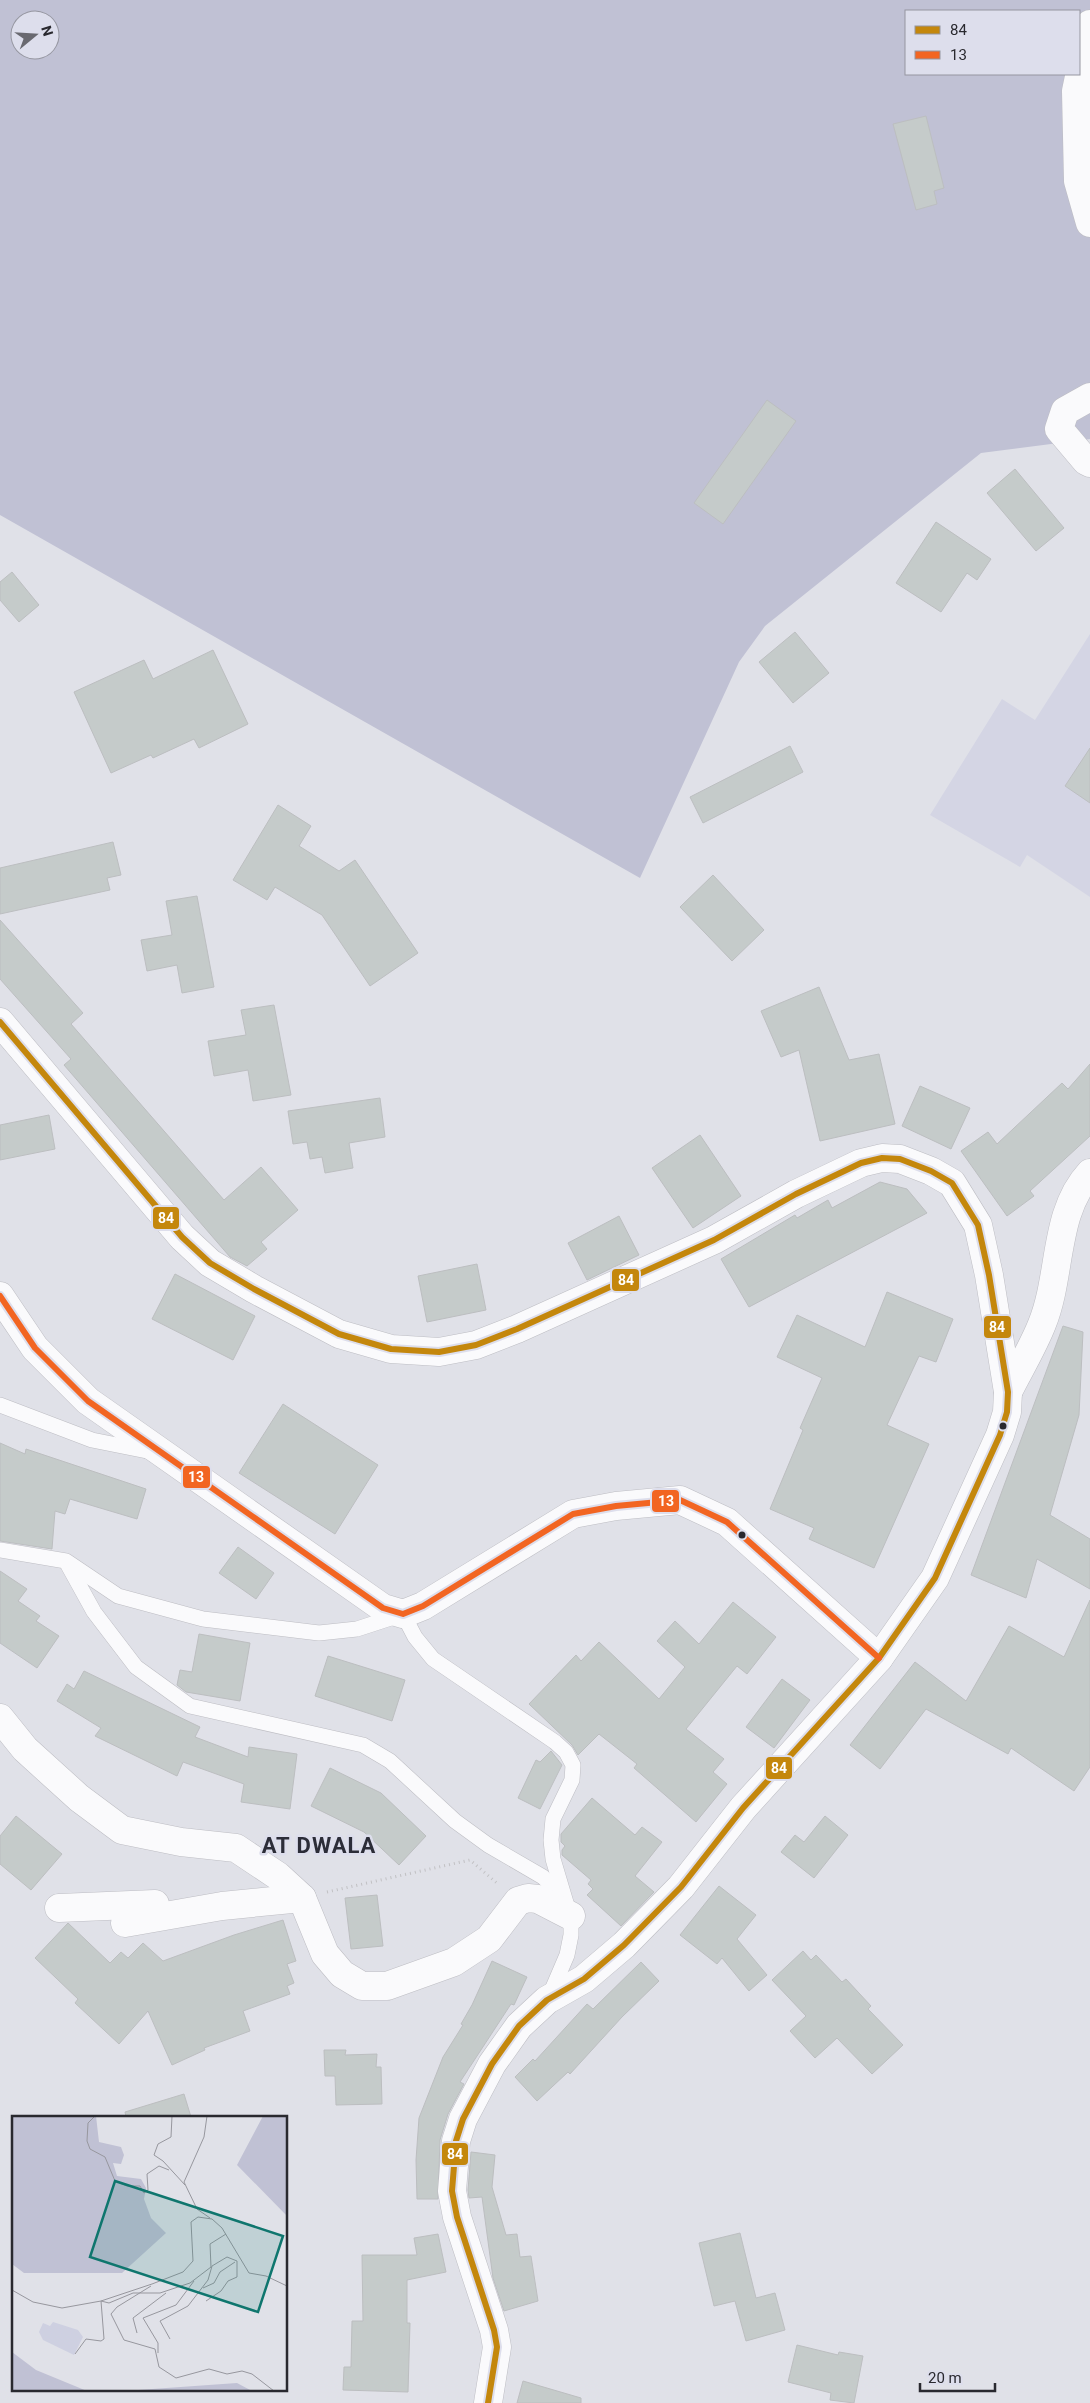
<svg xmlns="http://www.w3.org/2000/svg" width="1090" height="2403" font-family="Roboto,sans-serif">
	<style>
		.built { fill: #d4d5e4 }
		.forest { fill: #c0c1d4; fill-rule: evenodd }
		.building { fill: #c5cbca; stroke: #bcbec0 }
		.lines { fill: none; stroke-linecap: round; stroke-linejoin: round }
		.service-casing { stroke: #bdbdc3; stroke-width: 16 }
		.minor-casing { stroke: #bdbdc3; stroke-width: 29 }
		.tertiary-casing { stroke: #bdbdc3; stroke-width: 29 }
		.secondary-casing { stroke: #bdbdc3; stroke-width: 29 }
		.path { stroke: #c0c0c3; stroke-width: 3; stroke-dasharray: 1 4; stroke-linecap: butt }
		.service { stroke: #fafafc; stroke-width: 15 }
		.minor { stroke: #fafafc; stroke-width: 28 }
		.tertiary { stroke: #fafafc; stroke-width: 28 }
		.secondary { stroke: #fafafc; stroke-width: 28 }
		.bus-1-casing { stroke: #dddeec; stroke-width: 10 }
		.bus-2-casing { stroke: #dddeec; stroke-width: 10 }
		.bus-1 { stroke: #c4870c; stroke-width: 6 }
		.bus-2 { stroke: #f26522; stroke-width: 6 }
		.bus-dot { fill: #29292f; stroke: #dddeec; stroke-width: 2 }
		.labels { text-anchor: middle; stroke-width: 5; stroke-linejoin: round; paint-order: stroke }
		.district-label { font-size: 22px; font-weight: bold; letter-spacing: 1px; fill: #2c2d38; stroke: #dddeec }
		.inset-road { fill: none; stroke: #97979e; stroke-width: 1 }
		.view { fill: #0f766e; fill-opacity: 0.15; stroke: #0f766e; stroke-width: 2.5 }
		.inset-edge { fill: none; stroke: #29292f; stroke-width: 2.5 }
		.line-badge { stroke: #dddeec; stroke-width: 2 }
		.badge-label { font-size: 14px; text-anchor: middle; font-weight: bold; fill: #fff }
	</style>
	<rect width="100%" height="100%" fill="#e0e1e8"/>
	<polygon class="built" points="1090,634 1090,897 1027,855 1020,867 930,815 1002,699 1035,720"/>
	<path class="forest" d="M0 0H1090V439L981 453 765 626 739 662 640 878 0 515ZM906 11H1079V74H906ZM20 20H50V50H20Z"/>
	<g class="building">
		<polygon points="926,116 944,188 934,191 937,204 916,210 893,124"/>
		<polygon points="767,400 796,421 723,524 694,503"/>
		<polygon points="1015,469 1064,528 1036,551 987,493"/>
		<polygon points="936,522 991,559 977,580 967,573 941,612 896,583"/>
		<polygon points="12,572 39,605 19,622 0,600 0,582"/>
		<polygon points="795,632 829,673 793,703 759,662"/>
		<polygon points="213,650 248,724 199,748 194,739 153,758 151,755 111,773 74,692 144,660 153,679"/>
		<polygon points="790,746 803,772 703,823 690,797"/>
		<polygon points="1090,748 1090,803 1065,786"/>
		<polygon points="278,805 311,826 299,846 339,871 355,860 418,953 370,986 322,915 275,887 267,900 233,880"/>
		<polygon points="113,842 121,875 107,878 110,890 0,914 0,868"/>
		<polygon points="713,875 764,930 732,961 680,907"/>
		<polygon points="197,896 214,987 182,993 177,965 147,971 141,940 172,935 166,901"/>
		<polygon points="0,920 83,1013 71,1024 224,1200 261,1167 298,1210 261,1242 267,1249 247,1266 230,1257 64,1065 71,1059 0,979"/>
		<polygon points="819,987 849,1060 879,1054 895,1124 820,1141 799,1050 781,1057 761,1011"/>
		<polygon points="274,1005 291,1095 253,1101 248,1070 214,1076 208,1041 246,1035 241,1010"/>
		<polygon points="1090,1064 1090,1136 1030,1191 1034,1196 1007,1216 961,1151 988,1132 997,1144 1062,1083 1068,1089"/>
		<polygon points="920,1086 970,1108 951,1149 902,1126"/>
		<polygon points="380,1098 385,1137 349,1143 353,1168 325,1173 322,1157 310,1159 307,1142 293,1144 288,1111"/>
		<polygon points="49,1115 55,1149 0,1160 0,1125"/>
		<polygon points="700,1135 741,1196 693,1228 652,1168"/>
		<polygon points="880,1182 907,1189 927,1213 749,1307 721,1259 795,1215 797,1218 828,1200 832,1208"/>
		<polygon points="619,1216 639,1255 587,1280 568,1243"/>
		<polygon points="477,1264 486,1310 427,1322 418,1276"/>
		<polygon points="175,1274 255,1316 233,1360 152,1319"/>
		<polygon points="887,1292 953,1319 936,1362 919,1356 887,1425 929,1444 874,1568 809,1539 814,1528 770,1509 803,1430 800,1428 822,1378 777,1357 797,1315 865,1347"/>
		<polygon points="1063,1326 1083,1332 1079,1415 1050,1515 1090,1539 1090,1589 1037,1559 1026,1598 971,1575"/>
		<polygon points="283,1404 378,1465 335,1534 239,1473"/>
		<polygon points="0,1443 25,1454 26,1449 146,1489 137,1519 70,1499 65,1514 55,1511 52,1549 0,1541"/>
		<polygon points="238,1547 274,1573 256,1599 219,1573"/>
		<polygon points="0,1571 27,1589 18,1601 40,1616 36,1621 59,1636 37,1668 0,1643"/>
		<polygon points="1090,1600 1090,1767 1074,1791 1011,1748 1008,1754 926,1709 880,1769 850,1745 915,1662 966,1701 1009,1626 1064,1657"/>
		<polygon points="733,1602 776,1637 747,1674 737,1666 686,1729 724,1759 713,1772 727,1784 696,1822 634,1768 637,1764 599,1734 578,1755 572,1745 529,1704 576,1655 581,1661 599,1642 659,1699 685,1667 657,1641 675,1621 699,1644"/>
		<polygon points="199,1634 250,1643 240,1701 186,1692 177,1685 180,1670 192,1672"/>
		<polygon points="328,1656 405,1680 392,1721 315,1696"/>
		<polygon points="84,1671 200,1727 195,1737 248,1757 249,1747 297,1754 290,1809 241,1802 244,1784 183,1762 177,1776 95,1736 101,1728 57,1701 67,1684 74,1689"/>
		<polygon points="782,1679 810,1700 774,1748 746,1727"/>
		<polygon points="551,1751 562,1765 540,1809 518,1798 536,1760 540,1762"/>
		<polygon points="330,1768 381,1793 426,1836 399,1865 364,1832 311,1806"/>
		<polygon points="592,1798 635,1835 642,1827 662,1842 635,1876 654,1892 621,1926 587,1895 593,1889 588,1884 591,1880 562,1855 562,1850 565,1846 561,1842 561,1834"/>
		<polygon points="16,1816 62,1854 31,1890 0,1864 0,1836"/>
		<polygon points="825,1816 848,1835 814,1878 781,1852 795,1835 804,1842"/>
		<polygon points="719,1886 756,1915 737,1939 767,1975 749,1991 722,1958 717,1964 680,1935"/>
		<polygon points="377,1895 383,1946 351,1949 345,1898"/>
		<polygon points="283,1920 296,1961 287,1964 294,1983 287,1986 290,1994 243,2011 250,2031 204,2048 205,2050 172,2065 148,2011 119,2044 75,2003 78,1999 35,1958 68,1923 110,1963 121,1952 128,1958 143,1943 163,1961 234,1935"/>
		<polygon points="803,1951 811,1960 816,1955 842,1982 846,1979 871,2006 868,2009 903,2045 872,2074 837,2038 815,2058 790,2031 806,2016 772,1980"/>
		<polygon points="492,1961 527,1977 514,2005 511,2004 460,2082 464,2084 448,2114 440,2140 438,2199 417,2199 416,2160 419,2118 443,2057 463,2025 461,2024 472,2005"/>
		<polygon points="641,1962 659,1981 622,2017 570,2074 568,2072 537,2101 515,2077 533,2059 535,2061 587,2004 593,2009"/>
		<polygon points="324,2050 346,2050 345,2055 377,2054 376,2067 381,2067 382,2104 336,2105 335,2076 325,2076"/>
		<polygon points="184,2094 191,2117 126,2117 125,2112"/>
		<polygon points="471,2152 495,2155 492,2187 506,2235 517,2234 520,2257 531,2256 538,2301 504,2311 493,2278 482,2197 469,2198 468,2190"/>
		<polygon points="740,2233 756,2298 775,2293 785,2330 746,2341 735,2301 714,2306 699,2243"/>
		<polygon points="438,2234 446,2272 407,2280 407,2323 410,2323 408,2392 343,2390 344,2367 351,2367 352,2321 363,2321 362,2255 417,2255 414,2238"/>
		<polygon points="797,2345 838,2355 839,2352 863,2356 854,2403 830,2400 831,2393 788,2382"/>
		<polygon points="523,2381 581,2398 581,2403 517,2403"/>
	</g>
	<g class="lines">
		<g class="service-casing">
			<g id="service">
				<polyline points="0,1405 92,1440 152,1452"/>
				<polyline points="0,1550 66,1561 118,1596 203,1619 319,1633 357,1629 403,1614 415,1637 433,1659 555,1742 566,1752 573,1765 572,1780 553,1819 551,1840 553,1859 570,1916"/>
				<polyline points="68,1565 94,1612 136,1667 190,1706 363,1745 390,1761 455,1821 488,1845 543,1877 556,1890 571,1916 571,1935 567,1955 549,1997"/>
			</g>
		</g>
		<g class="minor-casing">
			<g id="minor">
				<polyline points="1090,24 1076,91 1078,181 1090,223"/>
				<polyline points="1090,397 1065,411 1059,429 1086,461 1090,463"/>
				<polyline points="0,1718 25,1749 79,1798 122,1830 181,1842 236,1848 278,1876 302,1898 325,1954 342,1974 362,1986 387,1986 454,1962 489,1939 518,1901 528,1898 538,1899 571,1916"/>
				<polyline points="59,1908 155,1904"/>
				<polyline points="125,1923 222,1906 302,1898"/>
			</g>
		</g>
		<g class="tertiary-casing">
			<polyline id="tertiary" points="0,1296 35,1348 88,1401 383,1608 403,1614 423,1606 573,1514 616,1506 680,1500 727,1522 879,1658"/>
		</g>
		<g class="secondary-casing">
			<g id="secondary">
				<polyline points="0,1022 182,1237 210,1263 254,1289 339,1334 391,1349 439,1352 476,1345 517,1329 714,1240 796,1194 861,1163 882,1158 900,1159 931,1171 952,1183 978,1225 989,1275 1008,1392 1007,1412 1000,1435 935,1578 879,1658 743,1808 681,1887 624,1945 584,1979 547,2000 519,2026 492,2064 463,2119 456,2141 452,2191 457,2217 494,2330 497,2347 488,2403"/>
				<path d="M1008 1392C1019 1370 1033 1347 1042 1324 1062 1275 1053 1213 1090 1173"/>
			</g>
		</g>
		<polyline class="path" points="327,1892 470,1860 498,1884"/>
		<use href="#service" class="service"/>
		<use href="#minor" class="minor"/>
		<use href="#tertiary" class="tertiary"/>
		<use href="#secondary" class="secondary"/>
		<g class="bus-1-casing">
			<polyline id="bus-1" points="0,1022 182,1237 210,1263 254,1289 339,1334 391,1349 439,1352 476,1345 517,1329 714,1240 796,1194 861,1163 882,1158 900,1159 931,1171 952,1183 978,1225 989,1275 1008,1392 1007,1412 1000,1435 935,1578 879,1658 743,1808 681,1887 624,1945 584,1979 547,2000 519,2026 492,2064 463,2119 456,2141 452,2191 457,2217 494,2330 497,2347 488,2403"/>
		</g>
		<g class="bus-2-casing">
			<polyline id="bus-2" points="0,1296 35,1348 88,1401 383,1608 403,1614 423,1606 573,1514 616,1506 680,1500 727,1522 879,1658"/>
		</g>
		<use href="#bus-1" class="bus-1"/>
		<use href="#bus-2" class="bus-2"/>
	</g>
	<g class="bus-dot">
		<circle cx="1003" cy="1426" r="4.5"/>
		<circle cx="742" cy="1535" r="4.5"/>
	</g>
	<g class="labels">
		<g class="district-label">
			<text x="319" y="1853">AT DWALA</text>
		</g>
	</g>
	<g transform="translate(12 2116)">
		<rect width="275" height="275" fill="#e0e1e8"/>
		<path d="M41 206 66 214 71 221 62 239 31 224 27 216 31 207 38 210Z" fill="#ced0e1"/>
		<path d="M0 0H84L87 26 109 31 112 39 109 48 101 47 105 60 129 63 134 72 132 83 139 102 154 117 110 157H12L0 148ZM251 0H275V100L225 49ZM0 236 24 254 75 275H0ZM225 267 240 275H112Z" fill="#c0c1d4"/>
		<path class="inset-road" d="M83 0 76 7 75 25 78 33 93 41 103 65 115 70H128L132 77 136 74 135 58 147 50 157 54M160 0 159 21 146 28 142 39 151 45 173 69M195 0 192 21 172 66 185 93 198 102M139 170 105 191 99 198 112 224 143 233 147 251 164 262 197 253 215 258 230 255 240 258 262 275M191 172 202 167 208 156 223 146M0 174 21 186 50 192 89 185 140 168 171 156 181 145 179 106 186 101 200 103 210 112 237 157 254 160 275 170M125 217 121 202 154 177M158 223 148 205 176 190 196 164 200 150 215 141 225 145V161L216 165 209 175 194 185M146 237V227L131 202 164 189 182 165M63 238 74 223 89 225 92 223 89 185 97 187 121 177H148L178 167 199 151 198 128 214 118"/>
		<path class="view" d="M103 65 271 120 246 196 78 141Z"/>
		<rect width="275" height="275" class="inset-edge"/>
	</g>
	<g class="line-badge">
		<rect x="152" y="1206" width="28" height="24" rx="5" fill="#c4870c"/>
		<rect x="611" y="1268" width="29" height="24" rx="5" fill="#c4870c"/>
		<rect x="983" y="1315" width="29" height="24" rx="5" fill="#c4870c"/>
		<rect x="182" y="1465" width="29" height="24" rx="5" fill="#f26522"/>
		<rect x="651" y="1489" width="29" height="24" rx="5" fill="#f26522"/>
		<rect x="765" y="1756" width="28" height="24" rx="5" fill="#c4870c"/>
		<rect x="441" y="2142" width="28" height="24" rx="5" fill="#c4870c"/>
	</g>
	<g class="badge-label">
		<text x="166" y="1223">84</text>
		<text x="626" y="1285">84</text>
		<text x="997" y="1332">84</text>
		<text x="196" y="1482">13</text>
		<text x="666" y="1506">13</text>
		<text x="779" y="1773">84</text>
		<text x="455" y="2159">84</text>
	</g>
	<rect x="905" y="10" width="175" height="65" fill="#dddeec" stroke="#9596a0"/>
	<rect x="915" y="26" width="25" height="8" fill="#c4870c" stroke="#9596a0"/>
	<text x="950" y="35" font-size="15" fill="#29292f">84</text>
	<rect x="915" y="51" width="25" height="8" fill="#f26522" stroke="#9596a0"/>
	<text x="950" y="60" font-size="15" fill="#29292f">13</text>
	<g transform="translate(35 35) rotate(72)"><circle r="24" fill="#dddeec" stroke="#9596a0"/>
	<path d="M0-4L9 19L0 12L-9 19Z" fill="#696970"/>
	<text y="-8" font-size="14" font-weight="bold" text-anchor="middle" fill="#29292f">N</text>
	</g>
	<path d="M920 2383v8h75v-8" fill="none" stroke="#29292f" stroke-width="2.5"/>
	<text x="928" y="2383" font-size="15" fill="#29292f" stroke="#dddeec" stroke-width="4" paint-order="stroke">20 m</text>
</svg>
